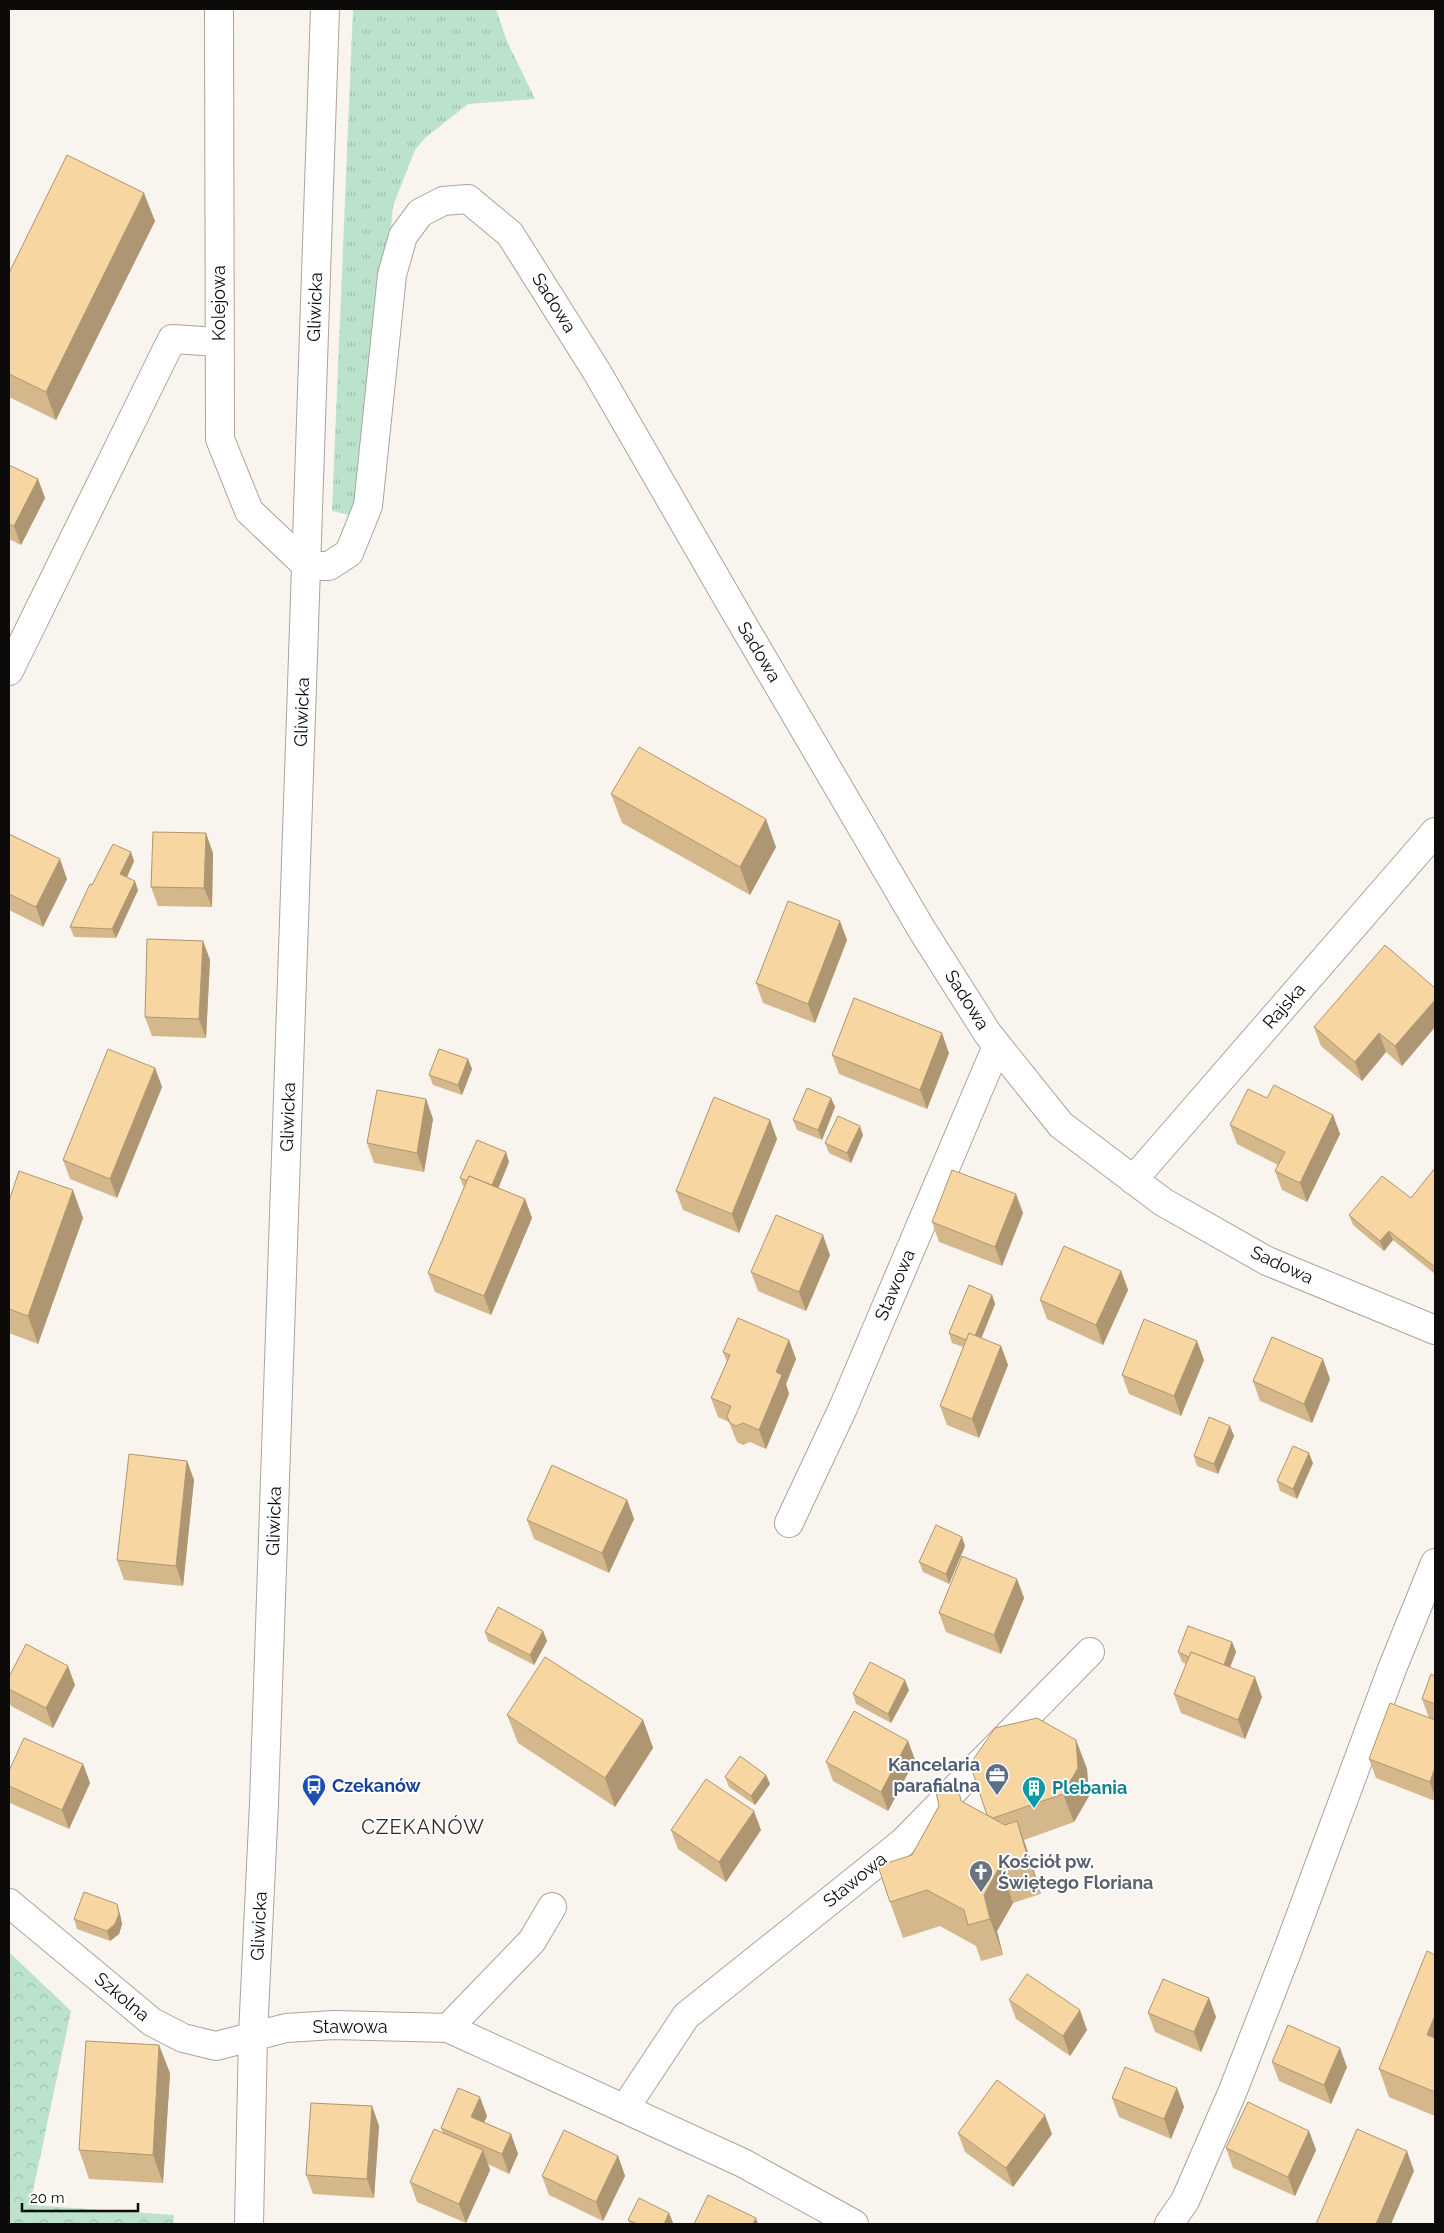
<svg xmlns="http://www.w3.org/2000/svg" width="1444" height="2233" font-family="Raleway,sans-serif">
	<style>
		.grass { fill: url(#grass-tufts) }
		.park { fill: url(#park-crowns) }
		.lines { fill: none; stroke-linecap: round; stroke-linejoin: round }
		.minor-casing { stroke: #a9a59e; stroke-width: 30 }
		.major-casing { stroke: #a9a59e; stroke-width: 30 }
		.minor { stroke: #fff; stroke-width: 28 }
		.major { stroke: #fff; stroke-width: 28 }
		.wall { fill: #d4b88b }
		.shaded-wall { fill: #ad9671 }
		.building { fill: #f7d6a2; stroke: #ad9671 }
		.labels { text-anchor: middle; stroke-width: 4; stroke-linejoin: round; paint-order: stroke }
		.street-label { font-size: 18px; fill: #0d0b09; stroke: #fff }
		.service-label { font-size: 18px; font-weight: bold; fill: #4e5e75; stroke: #fff; text-anchor: end }
		.transit-label { font-size: 18px; font-weight: bold; fill: #164399; stroke: #fff; text-anchor: start }
		.culture-label { font-size: 18px; font-weight: bold; fill: #0d838f; stroke: #fff; text-anchor: start }
		.worship-label { font-size: 18px; font-weight: bold; fill: #5b616d; stroke: #fff; text-anchor: start }
		.quarter-label { font-size: 20px; letter-spacing: 1px; fill: #2e2b26; stroke: #fff }
	</style>
	<defs>
		<pattern id="grass-tufts" width="24" height="20" patternUnits="userSpaceOnUse" patternTransform="scale(1.25)"><rect width="24" height="20" fill="#bbe3cc"/><path d="M3 7l-1-3M5 7V3M7 7l1-3M15 17l-1-3M17 17v-4M19 17l1-3" fill="none" stroke="#a0c1ae"/></pattern>
		<pattern id="park-crowns" width="20" height="18" patternUnits="userSpaceOnUse" patternTransform="scale(1.25)"><rect width="20" height="18" fill="#bbe3cc"/><path d="M2 6a3 3 0 1 1 6 0M12 15a3 3 0 1 1 6 0" fill="none" stroke="#a0c1ae"/></pattern>
	</defs>
	<rect width="100%" height="100%" fill="#f9f4ed"/>
	<polygon class="grass" points="353,9 496,9 506,39 535,99 468,104 425,138 415,150 393,206 365,492 349,515 332,511"/>
	<polygon class="park" points="9,1952 71,2011 30,2205 174,2215 173,2224 9,2224"/>
	<g class="lines">
		<g class="minor-casing">
			<g id="minor">
				<polyline points="219,9 220,439 249,511 307,566 329,566 349,553 368,506 392,275 403,236 420,213 443,201 468,199 510,234 597,372 732,606 922,930 988,1034 1061,1125 1163,1202 1267,1261 1435,1330"/>
				<polyline points="9,671 172,339 219,342"/>
				<polyline points="1133,1180 1435,832"/>
				<polyline points="789,1523 843,1408 997,1046"/>
				<polyline points="9,1903 152,2022 183,2038 216,2046 286,2028 334,2025 448,2028 743,2163 854,2224"/>
				<polyline points="448,2028 532,1941 552,1907"/>
				<polyline points="625,2108 686,2016 902,1843 1090,1652"/>
				<polyline points="1169,2224 1185,2201 1232,2093 1287,1952 1392,1669 1435,1563"/>
			</g>
		</g>
		<g class="major-casing">
			<polyline id="major" points="249,2224 253,2035 264,1803 325,9"/>
		</g>
		<use href="#minor" class="minor"/>
		<use href="#major" class="major"/>
	</g>
	<g class="wall">
		<polygon points="155,221 56,420 9,397 9,273"/>
		<polygon points="9,465 38,479 45,498 21,545 9,539"/>
		<polygon points="611,794 776,847 750,895 622,823"/>
		<polygon points="9,834 67,879 43,927 9,910"/>
		<polygon points="213,853 212,907 158,906 151,887"/>
		<polygon points="134,861 127,877 138,890 116,938 74,937 70,927 92,885"/>
		<polygon points="847,940 815,1023 763,1003 756,983"/>
		<polygon points="203,941 210,960 206,1038 152,1036 145,1017"/>
		<polygon points="1435,988 1435,1027 1402,1066 1386,1052 1362,1081 1321,1046 1314,1027"/>
		<polygon points="949,1053 927,1109 839,1074 832,1055"/>
		<polygon points="468,1059 472,1069 462,1095 433,1085 429,1075"/>
		<polygon points="155,1068 162,1087 117,1198 70,1179 63,1160"/>
		<polygon points="831,1098 835,1107 822,1140 797,1130 793,1120"/>
		<polygon points="1267,1098 1333,1115 1340,1134 1307,1202 1282,1190 1275,1171 1278,1165 1237,1144 1230,1125"/>
		<polygon points="426,1099 433,1119 424,1172 374,1163 367,1143"/>
		<polygon points="770,1120 777,1139 739,1233 683,1210 676,1191"/>
		<polygon points="863,1135 851,1163 829,1153 825,1143"/>
		<polygon points="509,1162 498,1188 525,1199 532,1218 491,1315 435,1292 428,1273 464,1188 460,1178"/>
		<polygon points="1435,1168 1435,1274 1393,1240 1384,1251 1353,1225 1349,1215 1411,1198"/>
		<polygon points="9,1201 83,1218 38,1344 9,1333"/>
		<polygon points="1023,1213 1002,1266 939,1242 932,1222"/>
		<polygon points="830,1255 806,1311 758,1291 751,1272"/>
		<polygon points="1121,1271 1128,1290 1103,1345 1047,1319 1040,1300"/>
		<polygon points="992,1295 995,1304 981,1338 1001,1346 1008,1365 979,1438 947,1425 940,1406 963,1347 952,1343 949,1333"/>
		<polygon points="789,1340 796,1359 786,1384 789,1394 766,1449 750,1442 743,1445 737,1442 729,1422 718,1417 711,1398 727,1362 723,1352"/>
		<polygon points="1204,1360 1181,1416 1129,1394 1122,1375"/>
		<polygon points="1330,1379 1312,1423 1260,1401 1253,1381"/>
		<polygon points="1230,1426 1234,1436 1218,1474 1197,1466 1194,1456"/>
		<polygon points="187,1461 194,1480 183,1586 124,1580 117,1560"/>
		<polygon points="1313,1463 1297,1499 1280,1491 1277,1481"/>
		<polygon points="627,1500 634,1519 609,1573 534,1539 527,1520"/>
		<polygon points="965,1546 949,1584 923,1572 919,1562"/>
		<polygon points="1017,1579 1024,1598 1001,1654 946,1632 939,1613"/>
		<polygon points="543,1631 547,1641 534,1665 488,1641 485,1632"/>
		<polygon points="1232,1642 1236,1652 1230,1668 1262,1697 1245,1739 1181,1713 1174,1694 1186,1664 1182,1662 1178,1652"/>
		<polygon points="1435,1676 1435,1720 1429,1718 1422,1699"/>
		<polygon points="9,1677 75,1685 53,1728 11,1706 9,1700"/>
		<polygon points="909,1690 891,1723 856,1704 853,1694"/>
		<polygon points="507,1715 643,1720 653,1748 615,1807 518,1743"/>
		<polygon points="1435,1720 1435,1801 1376,1778 1369,1759"/>
		<polygon points="1076,1740 1087,1769 1089,1796 1074,1822 1024,1840 1030,1858 1041,1894 1013,1903 997,1931 1003,1955 981,1961 976,1946 940,1926 903,1938 890,1902 912,1855 939,1806 963,1802 987,1815"/>
		<polygon points="908,1741 915,1760 888,1811 833,1781 826,1762"/>
		<polygon points="83,1764 90,1783 69,1829 10,1803 9,1798 9,1771"/>
		<polygon points="766,1775 770,1784 755,1805 729,1787 725,1777"/>
		<polygon points="671,1830 761,1830 726,1882 678,1849"/>
		<polygon points="120,1914 122,1924 119,1934 110,1941 77,1929 74,1919"/>
		<polygon points="1435,1955 1435,2116 1389,2097 1379,2069"/>
		<polygon points="1209,1998 1216,2017 1201,2052 1155,2032 1148,2013"/>
		<polygon points="1009,2000 1087,2030 1070,2056 1016,2019"/>
		<polygon points="1272,2062 1347,2067 1331,2104 1279,2081"/>
		<polygon points="170,2073 163,2183 89,2179 79,2150"/>
		<polygon points="1177,2088 1184,2107 1171,2139 1119,2117 1112,2098"/>
		<polygon points="372,2106 379,2126 374,2198 313,2194 306,2175"/>
		<polygon points="487,2116 484,2122 511,2134 518,2154 509,2174 488,2164 490,2170 466,2223 417,2202 410,2182 443,2133 441,2128"/>
		<polygon points="1309,2131 1316,2150 1295,2196 1233,2168 1226,2148"/>
		<polygon points="958,2133 1052,2134 1013,2187 965,2152"/>
		<polygon points="618,2156 625,2176 603,2221 549,2195 542,2176"/>
		<polygon points="669,2213 673,2223 672,2224 630,2224 628,2220"/>
	</g>
	<g class="shaded-wall">
		<polygon points="144,193 155,221 56,420 46,392"/>
		<polygon points="38,479 45,498 21,545 14,526"/>
		<polygon points="766,819 776,847 750,895 740,867"/>
		<polygon points="206,833 213,853 212,907 204,888"/>
		<polygon points="131,852 134,861 124,884 120,874"/>
		<polygon points="60,859 67,879 43,927 36,907"/>
		<polygon points="135,881 138,890 116,938 112,929"/>
		<polygon points="840,921 847,940 815,1023 808,1004"/>
		<polygon points="203,941 210,960 206,1038 199,1019"/>
		<polygon points="1435,1000 1435,1027 1402,1066 1395,1046"/>
		<polygon points="942,1033 949,1053 927,1109 920,1090"/>
		<polygon points="1379,1033 1386,1052 1362,1081 1355,1062"/>
		<polygon points="468,1059 472,1069 462,1095 458,1085"/>
		<polygon points="155,1068 162,1087 117,1198 110,1179"/>
		<polygon points="831,1098 835,1107 822,1140 818,1130"/>
		<polygon points="426,1099 433,1119 424,1172 417,1153"/>
		<polygon points="1333,1115 1340,1134 1307,1202 1300,1183"/>
		<polygon points="770,1120 777,1139 739,1233 732,1214"/>
		<polygon points="860,1126 863,1135 851,1163 847,1153"/>
		<polygon points="506,1152 509,1162 493,1201 489,1191"/>
		<polygon points="73,1190 83,1218 38,1344 28,1316"/>
		<polygon points="1016,1194 1023,1213 1002,1266 995,1247"/>
		<polygon points="525,1199 532,1218 491,1315 484,1296"/>
		<polygon points="1389,1231 1393,1240 1384,1251 1380,1241"/>
		<polygon points="823,1235 830,1255 806,1311 799,1292"/>
		<polygon points="1121,1271 1128,1290 1103,1345 1096,1325"/>
		<polygon points="992,1295 995,1304 976,1352 972,1342"/>
		<polygon points="789,1340 796,1359 786,1384 789,1394 766,1449 759,1430 776,1372"/>
		<polygon points="1197,1341 1204,1360 1181,1416 1174,1396"/>
		<polygon points="1001,1346 1008,1365 979,1438 972,1419"/>
		<polygon points="1323,1359 1330,1379 1312,1423 1304,1404"/>
		<polygon points="1230,1426 1234,1436 1218,1474 1214,1464"/>
		<polygon points="1309,1453 1313,1463 1297,1499 1293,1489"/>
		<polygon points="187,1461 194,1480 183,1586 176,1566"/>
		<polygon points="627,1500 634,1519 609,1573 602,1553"/>
		<polygon points="962,1537 965,1546 949,1584 946,1574"/>
		<polygon points="1017,1579 1024,1598 1001,1654 994,1635"/>
		<polygon points="543,1631 547,1641 534,1665 530,1655"/>
		<polygon points="1232,1642 1236,1652 1225,1679 1222,1669"/>
		<polygon points="68,1666 75,1685 53,1728 46,1708"/>
		<polygon points="1255,1677 1262,1697 1245,1739 1238,1720"/>
		<polygon points="905,1680 909,1690 891,1723 888,1714"/>
		<polygon points="643,1720 653,1748 615,1807 605,1778"/>
		<polygon points="1076,1740 1087,1769 1089,1796 1074,1822 1063,1794"/>
		<polygon points="908,1741 915,1760 888,1811 881,1792"/>
		<polygon points="83,1764 90,1783 69,1829 62,1810"/>
		<polygon points="1435,1767 1435,1798 1430,1782"/>
		<polygon points="766,1775 770,1784 755,1805 751,1796"/>
		<polygon points="754,1811 761,1830 726,1882 719,1862"/>
		<polygon points="1017,1821 1030,1858 1041,1894 1028,1858"/>
		<polygon points="1000,1866 1013,1903 997,1931 1003,1955 990,1919 984,1895"/>
		<polygon points="117,1904 120,1914 122,1924 119,1934 110,1941 107,1931"/>
		<polygon points="1209,1998 1216,2017 1201,2052 1194,2032"/>
		<polygon points="1080,2010 1087,2030 1070,2056 1063,2036"/>
		<polygon points="1435,2015 1435,2057 1427,2035"/>
		<polygon points="159,2045 170,2073 163,2183 153,2155"/>
		<polygon points="1340,2048 1347,2067 1331,2104 1324,2085"/>
		<polygon points="1177,2088 1184,2107 1171,2139 1164,2119"/>
		<polygon points="480,2097 487,2116 478,2136 471,2117"/>
		<polygon points="372,2106 379,2126 374,2198 367,2179"/>
		<polygon points="1045,2115 1052,2134 1013,2187 1006,2168"/>
		<polygon points="1309,2131 1316,2150 1295,2196 1288,2177"/>
		<polygon points="511,2134 518,2154 509,2174 502,2154"/>
		<polygon points="483,2150 490,2170 466,2223 459,2204"/>
		<polygon points="1407,2151 1414,2171 1391,2224 1376,2224"/>
		<polygon points="618,2156 625,2176 603,2221 596,2202"/>
		<polygon points="669,2213 673,2223 672,2224 664,2224"/>
		<polygon points="756,2218 758,2224 753,2224"/>
	</g>
	<g class="building">
		<polygon points="67,155 144,193 46,392 9,374 9,273"/>
		<polygon points="9,465 38,479 14,526 9,524"/>
		<polygon points="639,747 766,819 740,867 611,794"/>
		<polygon points="153,832 206,833 204,888 151,887"/>
		<polygon points="9,834 60,859 36,907 9,894"/>
		<polygon points="113,844 131,852 120,874 135,881 112,929 70,927 90,884 92,885"/>
		<polygon points="788,901 840,921 808,1004 756,983"/>
		<polygon points="147,939 203,941 199,1019 145,1017"/>
		<polygon points="1385,945 1435,988 1435,1000 1395,1046 1379,1033 1355,1062 1314,1027"/>
		<polygon points="854,998 942,1033 920,1090 832,1055"/>
		<polygon points="108,1049 155,1068 110,1179 63,1160"/>
		<polygon points="439,1049 468,1059 458,1085 429,1075"/>
		<polygon points="1274,1085 1333,1115 1300,1183 1275,1171 1285,1152 1230,1125 1248,1089 1267,1098"/>
		<polygon points="807,1088 831,1098 818,1130 793,1120"/>
		<polygon points="377,1090 426,1099 417,1153 367,1143"/>
		<polygon points="714,1097 770,1120 732,1214 676,1191"/>
		<polygon points="838,1116 860,1126 847,1153 825,1143"/>
		<polygon points="477,1140 506,1152 492,1185 469,1176 467,1181 460,1178"/>
		<polygon points="1435,1168 1435,1267 1389,1231 1380,1241 1349,1215 1382,1176 1411,1198"/>
		<polygon points="952,1170 1016,1194 995,1247 932,1222"/>
		<polygon points="19,1171 73,1190 28,1316 9,1309 9,1201"/>
		<polygon points="469,1176 525,1199 484,1296 428,1273"/>
		<polygon points="776,1215 823,1235 799,1292 751,1272"/>
		<polygon points="1064,1246 1121,1271 1096,1325 1040,1300"/>
		<polygon points="969,1285 992,1295 975,1336 969,1333 966,1340 949,1333"/>
		<polygon points="738,1318 789,1340 776,1372 782,1375 759,1430 743,1423 736,1426 730,1423 727,1416 731,1406 711,1398 730,1355 723,1352"/>
		<polygon points="1144,1319 1197,1341 1174,1396 1122,1375"/>
		<polygon points="969,1333 1001,1346 972,1419 940,1406"/>
		<polygon points="1272,1337 1323,1359 1304,1404 1253,1381"/>
		<polygon points="1209,1417 1230,1426 1214,1464 1194,1456"/>
		<polygon points="1293,1446 1309,1453 1293,1489 1277,1481"/>
		<polygon points="129,1454 187,1461 176,1566 117,1560"/>
		<polygon points="552,1465 627,1500 602,1553 527,1520"/>
		<polygon points="936,1525 962,1537 946,1574 919,1562"/>
		<polygon points="962,1556 1017,1579 994,1635 939,1613"/>
		<polygon points="498,1607 543,1631 530,1655 485,1632"/>
		<polygon points="1188,1626 1232,1642 1224,1665 1191,1652 1189,1657 1178,1652"/>
		<polygon points="26,1644 68,1666 46,1708 9,1689 9,1677"/>
		<polygon points="1191,1652 1255,1677 1238,1720 1174,1694"/>
		<polygon points="545,1657 643,1720 605,1778 507,1715"/>
		<polygon points="870,1662 905,1680 888,1714 853,1694"/>
		<polygon points="1431,1674 1435,1676 1435,1704 1422,1699"/>
		<polygon points="1390,1703 1435,1720 1435,1767 1430,1782 1369,1759"/>
		<polygon points="854,1711 908,1741 881,1792 826,1762"/>
		<polygon points="1037,1718 1076,1740 1078,1768 1063,1794 993,1818 987,1815 970,1764 995,1728"/>
		<polygon points="24,1738 83,1764 62,1810 9,1786 9,1771"/>
		<polygon points="740,1756 766,1775 751,1796 725,1777"/>
		<polygon points="706,1779 754,1811 719,1862 671,1830"/>
		<polygon points="958,1787 961,1801 1005,1825 1017,1821 1028,1858 1000,1866 984,1895 990,1919 968,1925 964,1910 927,1890 890,1902 878,1866 912,1855 939,1806 936,1792"/>
		<polygon points="84,1892 117,1904 119,1914 115,1924 107,1931 74,1919"/>
		<polygon points="1427,1951 1435,1955 1435,2015 1427,2035 1435,2038 1435,2092 1379,2069"/>
		<polygon points="1027,1974 1080,2010 1063,2036 1009,2000"/>
		<polygon points="1163,1979 1209,1998 1194,2032 1148,2013"/>
		<polygon points="1288,2025 1340,2048 1324,2085 1272,2062"/>
		<polygon points="86,2041 159,2045 153,2155 79,2150"/>
		<polygon points="1125,2067 1177,2088 1164,2119 1112,2098"/>
		<polygon points="997,2080 1045,2115 1006,2168 958,2133"/>
		<polygon points="458,2088 480,2097 471,2117 511,2134 502,2154 441,2128"/>
		<polygon points="1248,2102 1309,2131 1288,2177 1226,2148"/>
		<polygon points="311,2103 372,2106 367,2179 306,2175"/>
		<polygon points="434,2129 483,2150 459,2204 410,2182"/>
		<polygon points="1357,2129 1407,2151 1376,2224 1316,2224"/>
		<polygon points="564,2130 618,2156 596,2202 542,2176"/>
		<polygon points="708,2195 756,2218 753,2224 694,2224"/>
		<polygon points="639,2198 669,2213 664,2224 637,2224 628,2220"/>
	</g>
	<defs>
		<g id="office-pin" transform="scale(1.25)"><path d="M0 17L-7.5 6A9.5 9.5 0 1 1 7.5 6Z" fill="#5c6f8a" stroke="#fff"/><path d="M-6-3h4V-5.5h4V-3h4V5H-6ZM-1-4.5V-3h2v-1.5ZM-6 0V1H6V0Z" fill="#fff"/></g>
		<g id="bus-pin" transform="scale(1.25)"><path d="M0 17L-7.5 6A9.5 9.5 0 1 1 7.5 6Z" fill="#1a4fb4" stroke="#fff"/><path d="M-5-6H5V4H4V6H2V4H-2V6H-4V4H-5ZM-3.5-4V0h7V-4ZM-3.5 1.2v1.5H-2V1.2ZM2 1.2v1.5H3.5V1.2Z" fill="#fff"/></g>
		<g id="building-pin" transform="scale(1.25)"><path d="M0 17L-7.5 6A9.5 9.5 0 1 1 7.5 6Z" fill="#0f9aa8" stroke="#fff"/><path d="M-4-6H4V6H1V3H-1V6H-4ZM-2.5-4.3h1.7v1.8h-1.7ZM.8-4.3h1.7v1.8H.8ZM-2.5-1h1.7V.8h-1.7ZM.8-1h1.7V.8H.8Z" fill="#fff"/></g>
		<g id="church-pin" transform="scale(1.25)"><path d="M0 17L-7.5 6A9.5 9.5 0 1 1 7.5 6Z" fill="#6b7280" stroke="#fff"/><path d="M-1.2-6h2.4v3.5h3.3v2.4h-3.3V6h-2.4V-.1h-3.3v-2.4h3.3Z" fill="#fff"/></g>
	</defs>
	<g fill-rule="evenodd">
		<use href="#office-pin" x="997" y="1775"/>
		<use href="#bus-pin" x="314" y="1786"/>
		<use href="#building-pin" x="1034" y="1788"/>
		<use href="#church-pin" x="981" y="1872"/>
	</g>
	<g class="labels">
		<g class="street-label">
			<text transform="translate(219 303) rotate(-90)" y="6">Kolejowa</text>
			<text transform="translate(554 303) rotate(58)" y="6">Sadowa</text>
			<text transform="translate(315 307) rotate(-88)" y="6">Gliwicka</text>
			<text transform="translate(759 652) rotate(59)" y="6">Sadowa</text>
			<text transform="translate(302 712) rotate(-88)" y="6">Gliwicka</text>
			<text transform="translate(967 1000) rotate(58)" y="6">Sadowa</text>
			<text transform="translate(1284 1006) rotate(-49)" y="6">Rajska</text>
			<text transform="translate(288 1117) rotate(-88)" y="6">Gliwicka</text>
			<text transform="translate(1282 1265) rotate(25)" y="6">Sadowa</text>
			<text transform="translate(895 1285) rotate(-67)" y="6">Stawowa</text>
			<text transform="translate(274 1521) rotate(-88)" y="6">Gliwicka</text>
			<text transform="translate(855 1880) rotate(-39)" y="6">Stawowa</text>
			<text transform="translate(259 1926) rotate(-87)" y="6">Gliwicka</text>
			<text transform="translate(122 1997) rotate(40)" y="6">Szkolna</text>
			<text x="350" y="2033">Stawowa</text>
		</g>
		<g class="service-label">
			<text x="980" y="1771">Kancelaria<tspan x="980" dy="21">parafialna</tspan></text>
		</g>
		<g class="transit-label">
			<text x="332" y="1792">Czekanów</text>
		</g>
		<g class="culture-label">
			<text x="1052" y="1794">Plebania</text>
		</g>
		<g class="worship-label">
			<text x="998" y="1868">Kościół pw.<tspan x="998" dy="21">Świętego Floriana</tspan></text>
		</g>
		<g class="quarter-label">
			<text x="423" y="1834">CZEKANÓW</text>
		</g>
	</g>
	<rect width="1444" height="2233" fill="none" stroke="#0d0b09" stroke-width="20"/>
	<path d="M22 2203v8h116v-8" fill="none" stroke="#0d0b09" stroke-width="2.5"/>
	<text x="30" y="2203" font-size="15" fill="#0d0b09" stroke="#ffffff" stroke-width="4" paint-order="stroke">20 m</text>
</svg>
